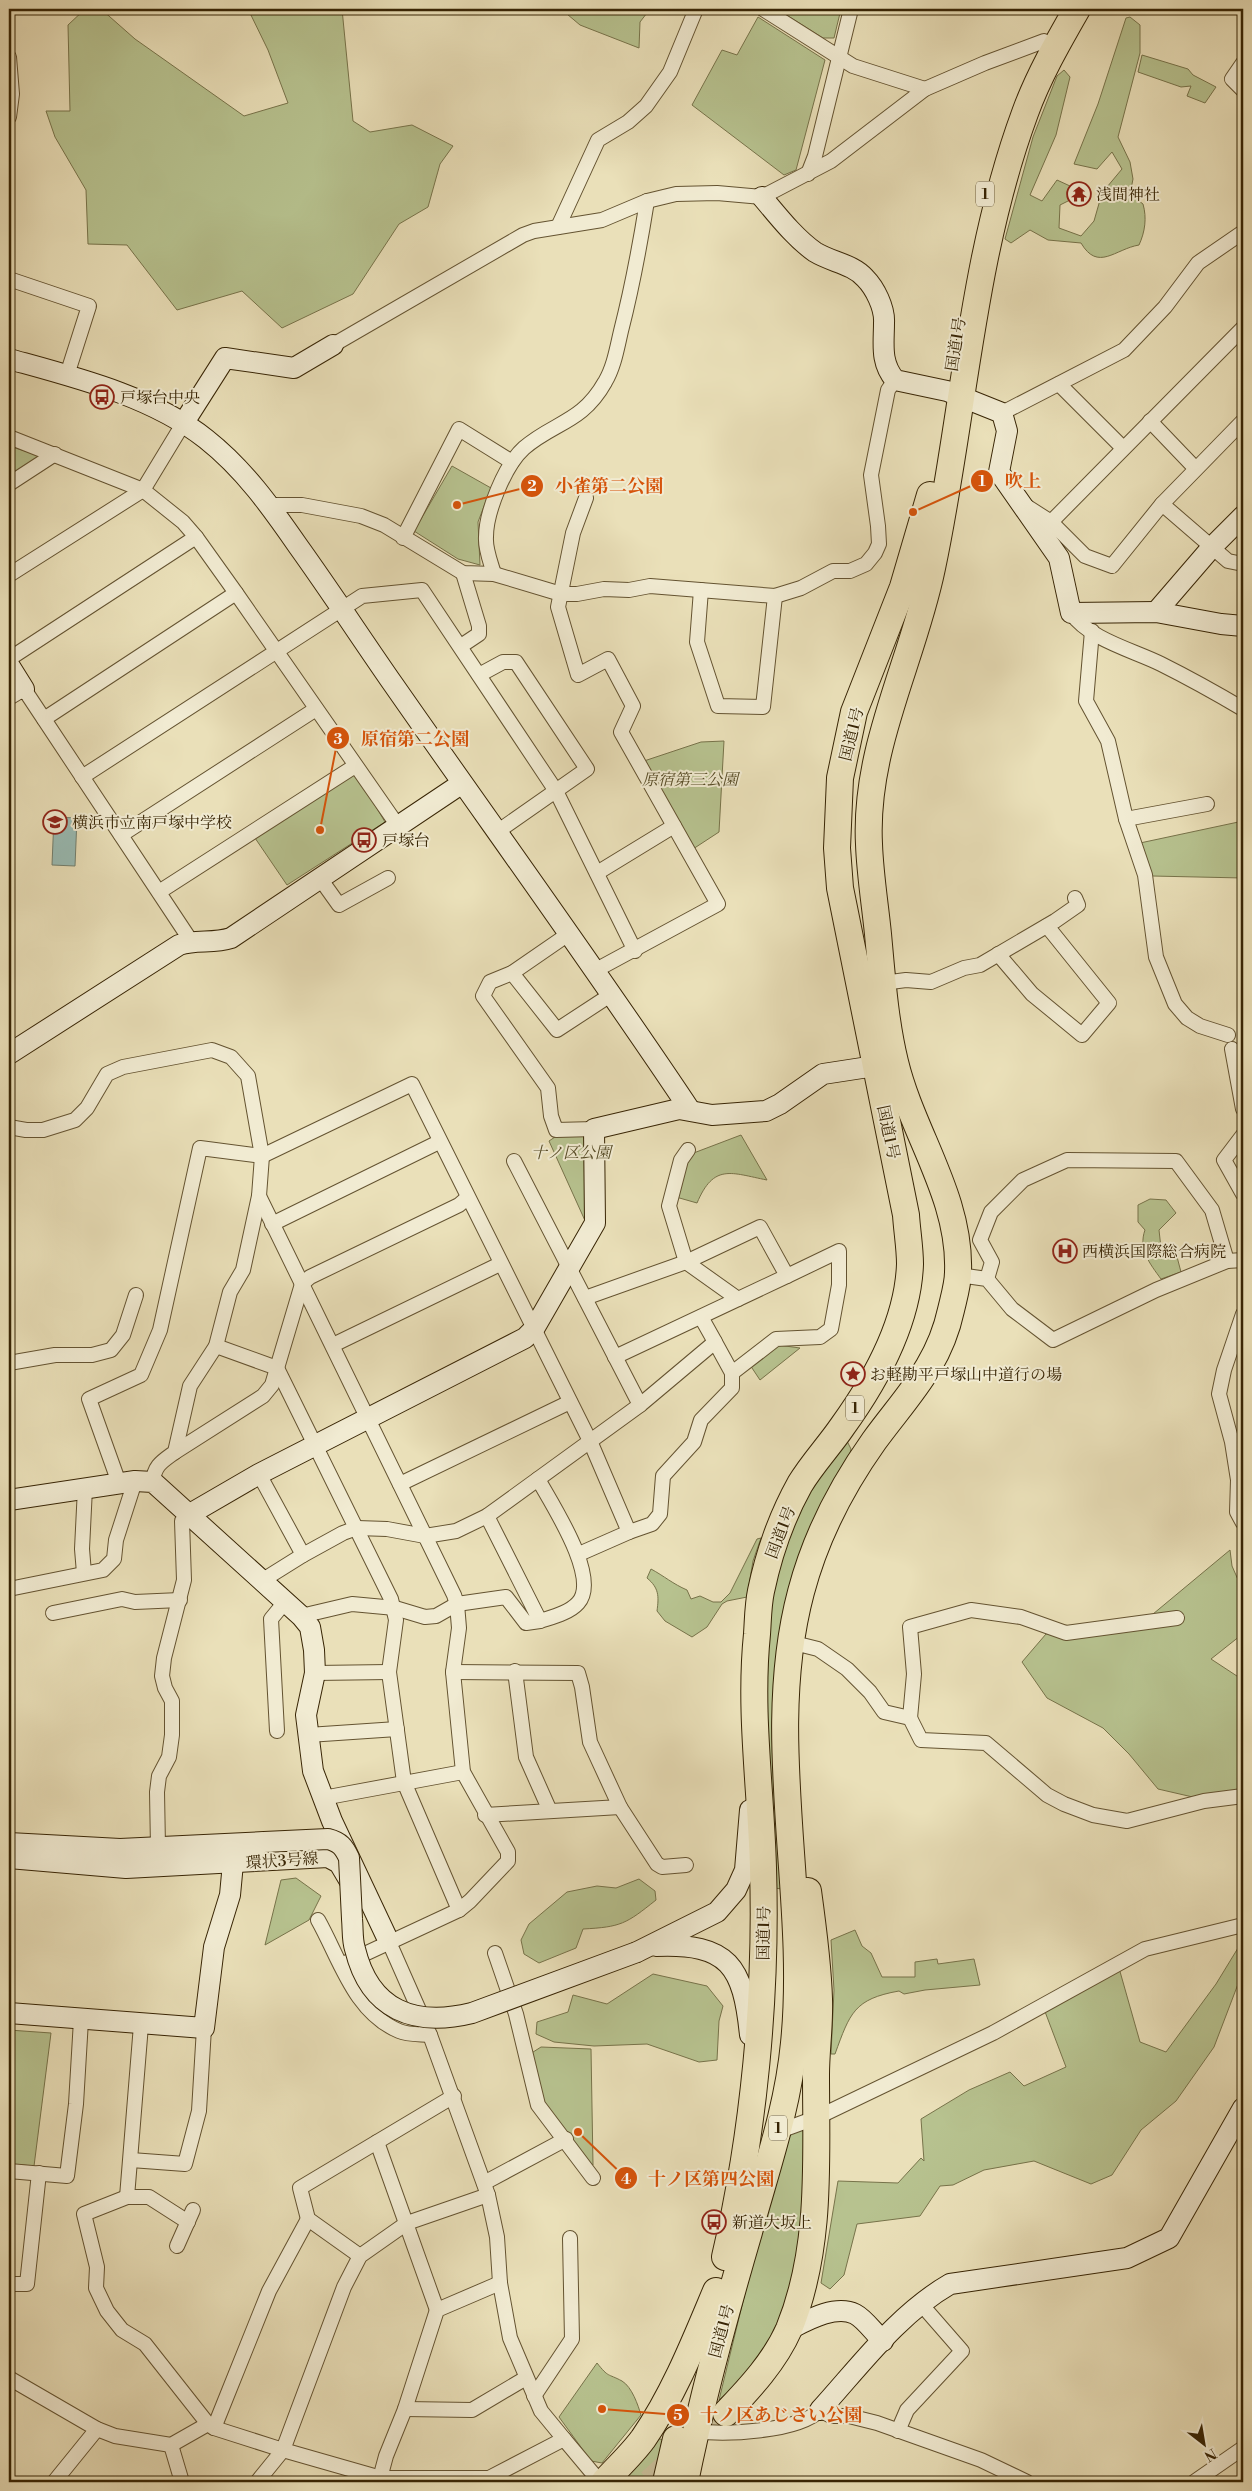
<svg xmlns="http://www.w3.org/2000/svg" width="1252" height="2491" font-family="'Libre Bodoni','Noto Serif JP',serif">
	<style>
		.green { fill: #b7c28f; stroke: #77734a }
		.water { fill: #99bcb5; stroke: #727f6e }
		.lines { fill: none; stroke-linecap: round; stroke-linejoin: round }
		.highway-tunnel { stroke: #c6ba95; stroke-width: 26; stroke-dasharray: 26 13; stroke-linecap: butt }
		.street-casing { stroke: #645331; stroke-width: 16 }
		.secondary-casing { stroke: #372404; stroke-width: 22 }
		.highway-casing { stroke: #372404; stroke-width: 28 }
		.street { stroke: #f1ebd2; stroke-width: 14 }
		.secondary { stroke: #f1ebd2; stroke-width: 20 }
		.highway { stroke: #eae0b9; stroke-width: 26 }
		.secondary-bridge-casing { stroke: #372404; stroke-width: 22; stroke-linecap: butt }
		.secondary-bridge { stroke: #f1ebd2; stroke-width: 20 }
		.labels { text-anchor: middle; stroke-width: 4; stroke-linejoin: round; paint-order: stroke }
		.shield { fill: #f1ebd2; stroke: #6f6042; stroke-width: 1 }
		.shield-label { font-size: 15px; font-weight: bold; fill: #372404 }
		.poi-label { font-size: 16px; fill: #372404; stroke: #f1ebd2; text-anchor: start }
		.street-label { font-size: 16px; fill: #372404; stroke: #f1ebd2 }
		.park-label { font-size: 16px; font-style: italic; fill: #574c27; stroke: #f1ebd2 }
		.leader { fill: none; stroke: #d6540b; stroke-width: 2 }
		.callout-dot { fill: #d6540b; stroke: #f1ebd2; stroke-width: 2 }
		.mark-label { font-size: 15px; text-anchor: middle; font-weight: bold; fill: #fff }
		.callout-label { font-size: 18px; text-anchor: middle; font-weight: bold; fill: #d6540b; stroke: #f1ebd2; stroke-width: 4; stroke-linejoin: round; paint-order: stroke }
	</style>
	<rect width="100%" height="100%" fill="#eae0b9"/>
	<filter id="stains"><feTurbulence type="fractalNoise" baseFrequency=".004" numOctaves="4"/><feColorMatrix values="0 0 0 0 .2 0 0 0 0 .09 0 0 0 0 .02 0 0 0 .5 -.17"/></filter>
	<radialGradient id="worn" r=".72"><stop offset=".6" stop-color="#630" stop-opacity="0"/><stop offset="1" stop-color="#630" stop-opacity=".3"/></radialGradient>
	<g class="green">
		<polygon points="85,9 101,9 135,39 244,116 288,103 268,50 248,9 342,9 353,121 370,132 412,125 453,146 440,164 428,207 399,224 353,294 282,328 242,291 177,310 127,245 88,244 86,190 55,137 46,111 70,111 68,25"/>
		<polygon points="561,9 650,9 640,22 639,48 580,25"/>
		<polygon points="777,9 841,9 834,38 823,38"/>
		<polygon points="758,17 825,60 796,170 784,175 692,105 722,50 737,55"/>
		<path d="M1130 17 1140 25V53L1118 137 1130 162 1133 179 1130 194 1143 204C1147 218 1145 232 1139 245 1115 249 1098 272 1081 243L1048 240 1030 230 1011 243 1005 239 1033 137 1057 76 1064 70 1070 77 1056 135 1030 195 1042 201 1057 180 1070 186 1074 192 1070 200 1060 205 1059 228 1081 236 1094 221 1102 193 1122 169 1112 152 1097 169 1074 164 1098 104 1126 18Z"/>
		<polygon points="1142,55 1188,69 1193,75 1216,87 1205,103 1187,96 1191,86 1181,87 1138,72"/>
		<polygon points="9,446 41,456 9,475"/>
		<polygon points="452,466 491,488 478,522 480,565 458,559 414,531"/>
		<polygon points="724,741 719,832 693,849 644,761 701,742"/>
		<polygon points="356,773 385,822 287,885 255,838"/>
		<polygon points="1243,821 1243,878 1152,876 1140,843"/>
		<polygon points="588,1134 587,1225 549,1141 558,1135"/>
		<path d="M741 1135 767 1180C731 1173 714 1163 697 1203L676 1197 686 1160 691 1154Z"/>
		<path d="M1150 1199 1166 1200 1176 1213 1159 1230 1161 1248 1165 1256 1176 1253 1181 1272 1161 1279C1150 1264 1138 1249 1145 1230L1138 1222V1205Z"/>
		<polygon points="778,1345 800,1348 760,1380 750,1365"/>
		<polygon points="847,1441 851,1449 849,1458 798,1566 784,1889 772,1888 765,1625 792,1512"/>
		<path d="M761 1538 753 1561 747 1597 727 1601 722 1604 707 1627 692 1637 665 1621 657 1611C659 1596 659 1588 647 1578L651 1569C664 1576 673 1584 687 1590L691 1599 700 1596 713 1602H721L730 1593 757 1539Z"/>
		<polygon points="1230,1550 1232,1566 1243,1591 1243,1628 1240,1636 1211,1659 1243,1680 1243,1700 1239,1710 1243,1725 1243,1799 1210,1801 1158,1789 1129,1754 1103,1728 1047,1698 1022,1662 1046,1634 1091,1623 1141,1624"/>
		<polygon points="296,1878 321,1896 309,1920 265,1945 281,1880"/>
		<path d="M639 1879 655 1891 656 1900C626 1924 621 1927 583 1929L576 1948 539 1963 524 1954 521 1940 529 1924 567 1892 597 1886 616 1888Z"/>
		<path d="M855 1930 862 1946 871 1953 882 1977H915V1962L937 1959 938 1964 974 1959 980 1985 925 1990 904 1994 899 1991C854 1999 850 2013 835 2054H831L834 1990 831 1940Z"/>
		<polygon points="1243,1945 1243,1971 1214,2047 1176,2101 1141,2130 1112,2175 1091,2184 1034,2161 984,2170 953,2185 940,2186 920,2216 857,2224 844,2275 830,2289 821,2283 838,2181 898,2183 921,2158 924,2161 921,2119 969,2090 1010,2072 1024,2086 1066,2067 1044,2009 1119,1968 1140,2042 1166,2052 1216,1984 1238,1948"/>
		<polygon points="653,1974 707,1986 723,2006 719,2021 717,2060 699,2062 647,2044 594,2046 554,2042 536,2034 537,2022 568,2012 573,1995 607,2004"/>
		<polygon points="9,2030 51,2033 34,2166 9,2164"/>
		<polygon points="541,2047 591,2049 593,2165 585,2164 541,2100 530,2054"/>
		<path d="M805 2125C805 2156 806 2188 803 2220 797 2286 773 2358 719 2400L784 2133Z"/>
		<path d="M597 2363C609 2378 607 2373 622 2381 632 2387 638 2405 641 2415L602 2463 591 2461 559 2417Z"/>
		<polygon points="652,2437 668,2441 660,2482 648,2482 644,2477 638,2482 612,2482"/>
	</g>
	<polygon class="water" points="54,817 77,818 75,866 52,865"/>
	<g class="lines">
		<polyline class="highway-tunnel" points="650,2482 726,2413"/>
		<g class="street-casing">
			<g id="street">
				<polyline points="763,9 853,66 925,89"/>
				<polyline points="1242,9 1243,10"/>
				<polyline points="9,57 12,94 9,117"/>
				<polyline points="1243,63 1232,79 1243,90"/>
				<polyline points="808,174 815,156 851,9"/>
				<polyline points="558,227 598,140 628,122 646,106 670,72 696,9"/>
				<polyline points="9,279 89,306 67,375"/>
				<polyline points="333,345 523,235 534,231 602,220 647,201 676,194 717,193 762,197 831,161 925,89 985,63 1044,41"/>
				<polyline points="1059,384 1123,448"/>
				<polyline points="1002,413 1124,350 1165,307 1198,263 1243,232"/>
				<polyline points="1150,421 1195,468"/>
				<polyline points="9,437 143,490 183,522 196,537 236,593 398,826"/>
				<polyline points="9,484 55,454"/>
				<polyline points="586,498 573,533 558,607 578,675 608,659 633,706 621,732 718,904 596,970"/>
				<polyline points="1162,504 1243,421"/>
				<polyline points="269,505 302,505 361,516 384,525 463,573 494,574 561,594 577,594 604,589 629,590 650,586 775,596 801,588 833,571 850,571 866,564 875,553 879,544 878,526 871,475 888,390 895,380"/>
				<polyline points="1026,506 1051,522 1085,556 1112,566 1162,504 1228,561 1243,564"/>
				<polyline points="1051,522 1243,328"/>
				<polyline points="403,538 459,429 512,462"/>
				<path d="M494 574C491 563 485 549 486 537 486 512 505 465 524 448 554 422 582 423 605 382 614 367 617 348 621 331 632 288 640 245 647 201"/>
				<polyline points="9,575 143,490 183,424"/>
				<polyline points="701,590 697,642 718,706 763,707 775,596"/>
				<path d="M1071 613C1090 640 1133 650 1161 664 1189 678 1216 693 1243 709"/>
				<polyline points="1092,631 1086,701 1108,741 1126,819 1145,875 1156,957 1175,1004 1187,1018 1200,1026 1228,1035"/>
				<polyline points="461,646 479,634 479,626 463,573"/>
				<polyline points="9,659 196,537"/>
				<polyline points="479,675 503,662 516,662 587,769 497,832"/>
				<polyline points="9,698 24,689 191,941"/>
				<polyline points="44,719 236,593"/>
				<polyline points="82,777 362,596 422,590 556,791 635,951"/>
				<polyline points="1126,819 1207,804"/>
				<polyline points="121,835 316,709"/>
				<polyline points="597,873 674,826"/>
				<polyline points="319,877 339,905 388,878"/>
				<polyline points="159,892 355,766"/>
				<polyline points="570,933 512,973 490,982 483,996 548,1088 551,1116 556,1130 594,1129"/>
				<polyline points="998,954 1032,994 1082,1035 1109,1003 1047,926"/>
				<polyline points="512,973 557,1030 612,994"/>
				<polyline points="883,983 906,980 931,982 964,968 980,965 1055,921 1078,905 1075,898"/>
				<polyline points="1232,1049 1243,1109"/>
				<path d="M9 1127 26 1130H43L75 1120 87 1108 107 1074 123 1067 212 1050 231 1057 248 1076 262 1156 259 1196 243 1270 230 1292 216 1346 190 1386 175 1452C163 1461 154 1465 153 1482"/>
				<polyline points="1243,1135 1224,1160 1243,1194"/>
				<polyline points="688,1150 681,1160 669,1206 686,1262 738,1299"/>
				<polyline points="514,1161 640,1405"/>
				<polyline points="259,1196 454,1595 457,1604 459,1628 453,1672 463,1772 508,1852 508,1861 470,1901 459,1910 341,1965"/>
				<polyline points="272,1224 439,1142"/>
				<polyline points="959,1275 987,1279 1012,1309 1053,1340 1156,1290 1227,1261 1243,1260"/>
				<polyline points="987,1279 992,1262 980,1240 991,1212 1023,1180 1067,1160 1176,1161 1212,1210 1227,1261"/>
				<polyline points="585,1298 686,1262 760,1227 787,1276 615,1357"/>
				<polyline points="1243,1314 1224,1370 1219,1394 1232,1442 1238,1480 1237,1512 1243,1523"/>
				<polyline points="701,1317 715,1342"/>
				<polyline points="333,1345 500,1264"/>
				<polyline points="216,1346 277,1368 391,1599 396,1620 389,1672 404,1782 459,1910"/>
				<polyline points="9,1363 55,1355 92,1355 111,1350 123,1335 136,1295"/>
				<polyline points="732,1373 776,1339 820,1337 831,1329 839,1285 839,1251 787,1276"/>
				<polyline points="175,1452 263,1396 272,1385 302,1284 310,1277 459,1205 467,1198"/>
				<polyline points="259,1474 303,1555"/>
				<path d="M538 1479C551 1503 601 1578 578 1603 569 1613 552 1617 540 1621"/>
				<polyline points="119,1483 89,1399 141,1375 160,1330 200,1148 262,1156 412,1084 590,1441 629,1532 579,1554"/>
				<polyline points="400,1484 570,1402"/>
				<polyline points="84,1573 82,1549 85,1488"/>
				<polyline points="263,1580 303,1555 343,1533 357,1528 387,1529 425,1536 456,1531 487,1516 640,1405 715,1342 732,1373 732,1388 701,1420 694,1442 663,1476 660,1514 652,1524 629,1532"/>
				<polyline points="9,1589 103,1570 114,1559 116,1540 135,1481"/>
				<polyline points="53,1613 122,1599 135,1602 180,1600"/>
				<polyline points="301,1616 352,1604 395,1608 425,1617 436,1616 457,1604 506,1597 526,1623 540,1621 487,1516"/>
				<polyline points="790,1642 818,1649 847,1669 870,1692 884,1712 910,1718 921,1740 986,1743 1047,1795 1064,1804 1093,1815 1127,1821 1204,1801 1243,1796"/>
				<polyline points="515,1671 526,1757 550,1811"/>
				<polyline points="453,1672 578,1673 582,1687 590,1742 620,1807 485,1815"/>
				<polyline points="315,1673 389,1672"/>
				<polyline points="910,1718 914,1674 910,1627 971,1610 1021,1617 1066,1633 1177,1618"/>
				<polyline points="277,1731 271,1619 285,1602"/>
				<polyline points="308,1735 397,1729"/>
				<polyline points="323,1798 463,1772"/>
				<polyline points="620,1807 657,1864 662,1867 686,1865"/>
				<polyline points="158,1847 157,1792 159,1776 169,1757 172,1735 172,1701 165,1688 162,1676 164,1658 184,1580 182,1521 190,1514"/>
				<path d="M318 1920C340 1959 354 2012 399 2031 408 2035 421 2034 430 2035"/>
				<polyline points="389,1942 430,2035 488,2195 497,2237 500,2283 510,2338 541,2411 564,2439"/>
				<polyline points="495,1953 516,2014 538,2105 593,2178"/>
				<polyline points="777,2132 818,2117 993,2033 1145,1949 1243,1925"/>
				<polyline points="377,2142 437,2310"/>
				<polyline points="131,2160 185,2164 199,2111 204,2028"/>
				<polyline points="9,2171 67,2176 76,2104 81,2020"/>
				<polyline points="484,2183 566,2139"/>
				<polyline points="127,2197 141,2025"/>
				<polyline points="188,2222 149,2197 127,2197 84,2214 97,2267 96,2288 107,2311 122,2330 145,2344 208,2424 214,2428 283,2450 381,2478 489,2478 564,2439 600,2482"/>
				<polyline points="177,2246 193,2210"/>
				<polyline points="360,2256 308,2219 300,2188 454,2096"/>
				<polyline points="9,2284 27,2284 39,2173"/>
				<polyline points="9,2378 97,2429 115,2436 171,2445 208,2424"/>
				<polyline points="534,2396 572,2339 570,2238"/>
				<polyline points="405,2409 472,2410 526,2378"/>
				<polyline points="214,2428 269,2291 308,2219"/>
				<path d="M695 2431C725 2435 798 2432 820 2410L831 2416H849L877 2423 981 2460 1027 2482"/>
				<polyline points="898,2431 907,2410 962,2351 921,2304"/>
				<polyline points="171,2445 182,2482"/>
				<polyline points="54,2482 97,2429"/>
				<polyline points="257,2482 283,2450 344,2287 360,2256 407,2223 488,2195"/>
				<polyline points="379,2482 386,2456 405,2409 437,2310 500,2283"/>
				<polyline points="1194,2482 1243,2448"/>
			</g>
		</g>
		<g class="secondary-casing">
			<g id="secondary">
				<path d="M762 197C778 216 795 238 815 252 831 262 853 264 865 278 875 288 885 308 884 323 884 344 880 362 895 380L947 391 1002 413 1007 431 999 472 1059 558 1071 613 1156 612 1221 624 1243 626"/>
				<path d="M9 359C74 377 152 396 206 439 244 469 271 507 298 546 331 592 361 638 393 684 492 826 594 966 690 1110"/>
				<polyline points="183,424 225,358 294,368 333,345"/>
				<polyline points="1156,612 1212,547 1243,516"/>
				<polyline points="9,665 24,689"/>
				<path d="M9 1054 179 945C196 939 213 944 231 938L461 784"/>
				<polyline points="9,1500 135,1481 153,1482 301,1616 310,1627 314,1650 315,1673 306,1715 313,1771 332,1821 389,1942"/>
				<polyline points="190,1514 259,1474 525,1338 534,1329 595,1223 594,1129 679,1109 712,1115 766,1111 780,1104 823,1074 875,1066"/>
				<polyline points="9,1843 120,1849 264,1842"/>
				<polyline points="9,1858 126,1868 328,1857 339,1863 349,1880"/>
				<path d="M656 1946C729 1943 743 1966 750 2035"/>
				<polyline points="637,1952 717,1912 736,1890 745,1870 750,1810"/>
				<polyline points="9,2013 204,2028 214,1947 230,1895 233,1863"/>
				<path d="M788 2330C806 2321 835 2304 855 2314 865 2319 874 2333 883 2341"/>
				<path d="M820 2410C860 2366 898 2314 950 2284L1127 2258 1169 2238 1243 2108"/>
			</g>
		</g>
		<g class="highway-casing">
			<g id="highway">
				<path d="M725 2257C754 2133 767 1994 763 1868 761 1790 749 1712 757 1634 758 1620 758 1605 761 1591 769 1553 781 1518 800 1484 812 1464 829 1446 842 1427 876 1380 908 1323 910 1264 910 1248 907 1231 906 1215L840 888 837 848 840 778 854 712 903 587 930 495"/>
				<path d="M726 2413C750 2388 775 2361 789 2329 822 2248 816 2160 816 2075 816 2050 820 2025 819 1999 818 1963 813 1927 808 1891"/>
				<path d="M604 2482C617 2468 632 2454 643 2439 674 2394 695 2341 716 2291"/>
				<polyline points="666,2482 676,2439"/>
				<path d="M685 2482C702 2398 725 2314 749 2232 766 2170 788 2108 794 2043 809 1896 762 1738 801 1592 815 1539 842 1486 874 1441 906 1397 939 1366 951 1310 954 1297 958 1284 958 1272 961 1197 912 1133 895 1062 885 1021 882 977 878 934 875 904 870 874 869 844 864 747 913 661 932 568 964 417 971 259 1025 113 1038 77 1058 42 1077 9"/>
			</g>
		</g>
		<use href="#street" class="street"/>
		<use href="#secondary" class="secondary"/>
		<use href="#highway" class="highway"/>
		<g class="secondary-bridge-casing">
			<path id="secondary-bridge" d="M264 1842 328 1839C340 1842 344 1847 349 1858 350 1878 351 1898 352 1919 353 1929 352 1940 355 1949 370 2011 415 2027 472 2013L637 1952"/>
		</g>
		<use href="#secondary-bridge" class="secondary-bridge"/>
	</g>
	<defs>
		<g id="temple-ring" transform="scale(1.25)"><circle r="9.5" fill="#f1ebd2" stroke="#8f2418" stroke-width="1.5"/><path d="M0-6L5-2H3V0L6.5 2.5H4V6H1.5V3h-3V6H-4V2.5H-6.5L-3 0V-2H-5Z" fill="#8f2418"/></g>
		<g id="bus-ring" transform="scale(1.25)"><circle r="9.5" fill="#f1ebd2" stroke="#8f2418" stroke-width="1.5"/><path d="M-5-6H5V4H4V6H2V4H-2V6H-4V4H-5ZM-3.5-4V0h7V-4ZM-3.5 1.2v1.5H-2V1.2ZM2 1.2v1.5H3.5V1.2Z" fill="#8f2418"/></g>
		<g id="school-ring" transform="scale(1.25)"><circle r="9.5" fill="#f1ebd2" stroke="#8f2418" stroke-width="1.5"/><path d="M0-5L7-2L0 1L-7-2ZM-4 1L0 2.5L4 1V4Q0 6-4 4Z" fill="#8f2418"/></g>
		<g id="hospital-ring" transform="scale(1.25)"><circle r="9.5" fill="#f1ebd2" stroke="#8f2418" stroke-width="1.5"/><path d="M-5-5h3v3.5h4V-5h3V5h-3V1.5h-4V5h-3Z" fill="#8f2418"/></g>
		<g id="sight-ring" transform="scale(1.25)"><circle r="9.5" fill="#f1ebd2" stroke="#8f2418" stroke-width="1.5"/><path d="M0-6L1.8-2.2L6-1.7L2.9 1.2L3.7 5.4L0 3.3L-3.7 5.4L-2.9 1.2L-6-1.7L-1.8-2.2Z" fill="#8f2418"/></g>
	</defs>
	<g fill-rule="evenodd">
		<use href="#temple-ring" x="1079" y="194"/>
		<use href="#bus-ring" x="102" y="397"/>
		<use href="#school-ring" x="55" y="822"/>
		<use href="#bus-ring" x="364" y="840"/>
		<use href="#hospital-ring" x="1065" y="1251"/>
		<use href="#sight-ring" x="853" y="1374"/>
		<use href="#bus-ring" x="714" y="2222"/>
	</g>
	<g class="labels">
		<g class="shield">
			<rect x="976" y="181.5" width="18" height="25" rx="4"/>
			<rect x="846" y="1395.5" width="18" height="25" rx="4"/>
			<rect x="769" y="2115.5" width="18" height="25" rx="4"/>
		</g>
		<g class="shield-label">
			<text x="985" y="199">1</text>
			<text x="855" y="1413">1</text>
			<text x="778" y="2133">1</text>
		</g>
		<g class="poi-label">
			<text x="1096" y="200">浅間神社</text>
			<text x="120" y="403">戸塚台中央</text>
			<text x="72" y="828">横浜市立南戸塚中学校</text>
			<text x="382" y="846">戸塚台</text>
			<text x="1082" y="1257">西横浜国際総合病院</text>
			<text x="870" y="1380">お軽勘平戸塚山中道行の場</text>
			<text x="732" y="2228">新道大坂上</text>
		</g>
		<g class="street-label">
			<text transform="translate(955 344) rotate(-81)" y="6">国道1号</text>
			<text transform="translate(851 734) rotate(-76)" y="6">国道1号</text>
			<text transform="translate(889 1132) rotate(78)" y="6">国道1号</text>
			<text transform="translate(780 1532) rotate(-69)" y="6">国道1号</text>
			<text transform="translate(282 1860) rotate(-4)" y="6">環状3号線</text>
			<text transform="translate(763 1933) rotate(-89)" y="6">国道1号</text>
			<text transform="translate(721 2331) rotate(-75)" y="6">国道1号</text>
		</g>
		<g class="park-label">
			<text x="690" y="785">原宿第三公園</text>
			<text x="571" y="1158">十ノ区公園</text>
		</g>
	</g>
	<path class="leader" d="M913 512L982 481M457 505L532 486M320 830L338 738M578 2132L626 2178M602 2409L678 2415"/>
	<g class="callout-dot">
		<circle cx="913" cy="512" r="5"/>
		<circle cx="457" cy="505" r="5"/>
		<circle cx="320" cy="830" r="5"/>
		<circle cx="578" cy="2132" r="5"/>
		<circle cx="602" cy="2409" r="5"/>
		<circle cx="982" cy="481" r="12"/>
		<circle cx="532" cy="486" r="12"/>
		<circle cx="338" cy="738" r="12"/>
		<circle cx="626" cy="2178" r="12"/>
		<circle cx="678" cy="2415" r="12"/>
	</g>
	<g class="mark-label">
		<text x="982" y="486">1</text>
		<text x="532" y="491">2</text>
		<text x="338" y="744">3</text>
		<text x="626" y="2184">4</text>
		<text x="678" y="2420">5</text>
	</g>
	<g class="callout-label">
		<text x="1023" y="487">吹上</text>
		<text x="609" y="492">小雀第二公園</text>
		<text x="415" y="745">原宿第二公園</text>
		<text x="711" y="2185">十ノ区第四公園</text>
		<text x="781" y="2421">十ノ区あじさい公園</text>
	</g>
	<rect width="1252" height="2491" fill="none" stroke="#eae0b9" stroke-width="30"/>
	<rect x="10" y="10" width="1232" height="2471" fill="none" stroke="#372404" stroke-width="2.5"/>
	<rect x="15" y="15" width="1222" height="2461" fill="none" stroke="#372404"/>
	<g transform="translate(1204 2444) rotate(149)" stroke="#f1ebd2" stroke-width="4" paint-order="stroke">
	<path d="M0-4L9 19L0 12L-9 19Z" fill="#372404"/>
	<text y="-8" font-size="14" font-weight="bold" text-anchor="middle" fill="#372404">N</text>
	</g>
	<rect width="100%" height="100%" filter="url(#stains)"/>
	<rect width="100%" height="100%" fill="url(#worn)"/>
</svg>
